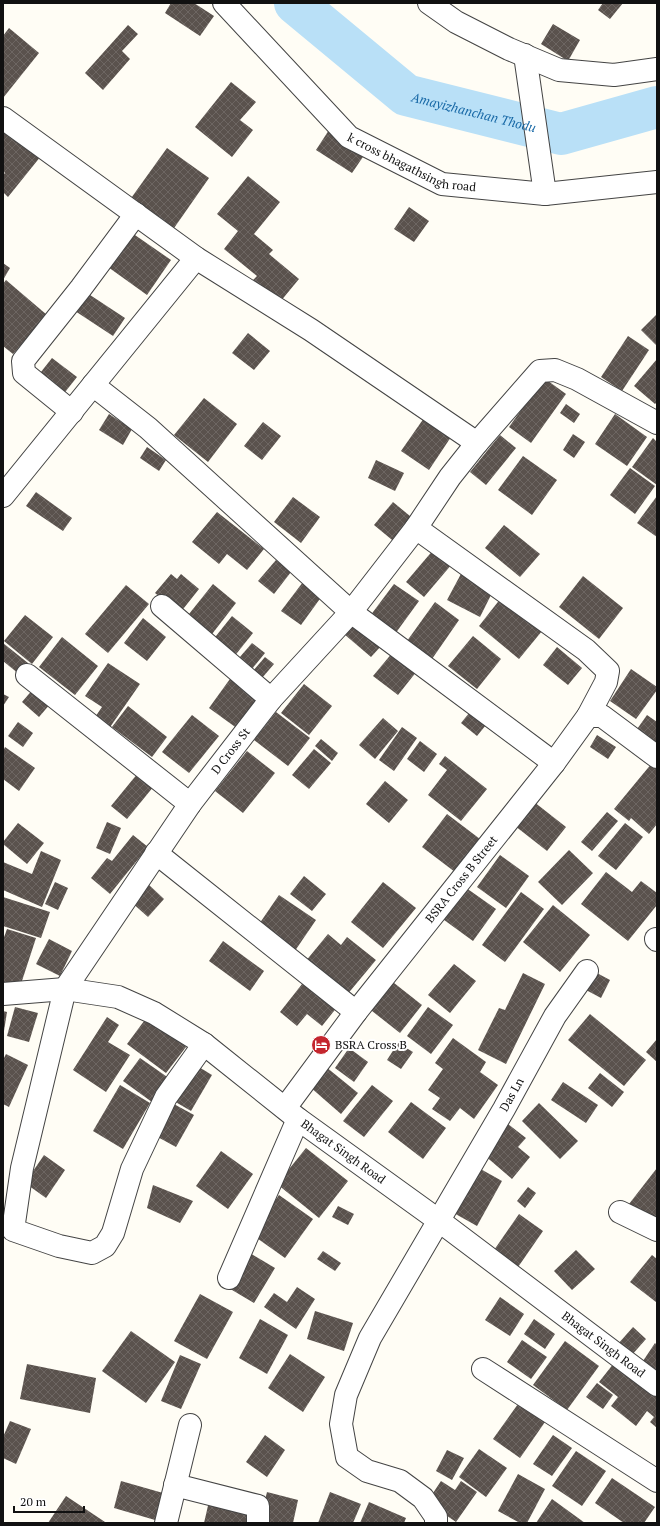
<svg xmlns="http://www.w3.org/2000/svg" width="660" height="1526" font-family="'PT Serif',serif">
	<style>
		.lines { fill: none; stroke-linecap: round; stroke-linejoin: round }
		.river { stroke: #b9e0f7; stroke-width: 42 }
		.building { fill: url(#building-cross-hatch) }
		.minor-casing { stroke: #444; stroke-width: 24 }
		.minor { stroke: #fff; stroke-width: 22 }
		.labels { text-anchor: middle; stroke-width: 4; stroke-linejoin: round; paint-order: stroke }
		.street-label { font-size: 12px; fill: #111; stroke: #fff }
		.poi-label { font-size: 12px; fill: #111; stroke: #fff; text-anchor: start }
		.water-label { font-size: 13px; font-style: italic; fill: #1768a6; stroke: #fff }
	</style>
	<defs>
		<pattern id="building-cross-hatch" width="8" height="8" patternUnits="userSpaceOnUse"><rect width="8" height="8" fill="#5a524d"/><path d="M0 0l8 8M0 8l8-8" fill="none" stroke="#6d6662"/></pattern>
	</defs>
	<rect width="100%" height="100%" fill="#fffdf5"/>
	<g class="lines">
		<path class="river" id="s1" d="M295 3 406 95 561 134 657 107"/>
	</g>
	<g class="building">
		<polygon points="171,3 194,3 214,16 200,36 165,13"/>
		<polygon points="603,3 623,3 610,19 598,10"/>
		<polygon points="553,24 580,40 568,61 541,44"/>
		<polygon points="128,25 138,34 122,51 130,59 103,90 85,73"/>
		<polygon points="9,28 39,53 3,98 3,36"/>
		<polygon points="231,82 256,102 240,120 253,130 232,157 195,127"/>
		<polygon points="3,126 41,156 8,197 3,192 3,175 5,173 3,171"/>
		<polygon points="329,130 365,154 352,173 316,150"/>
		<polygon points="167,148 209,178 172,231 129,201"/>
		<polygon points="248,176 280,202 254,234 273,250 269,254 299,279 280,302 253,280 257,276 224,249 238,231 217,214"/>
		<polygon points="409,207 429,221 414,242 394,229"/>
		<polygon points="132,233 171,260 147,295 108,267"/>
		<polygon points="3,263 10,268 3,280"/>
		<polygon points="6,280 47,315 13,354 3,346 3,284"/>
		<polygon points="84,291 125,318 113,336 72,309"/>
		<polygon points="657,314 657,344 656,345 641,330"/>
		<polygon points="248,333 270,351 254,370 232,353"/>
		<polygon points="628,336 649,350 622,391 601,377"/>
		<polygon points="52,358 77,377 62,396 37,377"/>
		<polygon points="657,359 657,402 655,404 634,386"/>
		<polygon points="544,378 566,394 531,443 509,427"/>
		<polygon points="204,398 237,424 208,462 174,435"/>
		<polygon points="566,404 580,414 574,423 560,413"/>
		<polygon points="109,414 132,429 123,445 99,430"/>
		<polygon points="615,414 647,437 627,466 595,444"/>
		<polygon points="424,418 451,437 429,470 401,451"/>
		<polygon points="263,422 281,436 262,460 244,446"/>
		<polygon points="573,434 585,442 574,458 563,450"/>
		<polygon points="500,435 516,448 486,485 470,472"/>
		<polygon points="653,438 657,442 657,485 632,467"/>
		<polygon points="147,447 166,460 159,471 140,458"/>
		<polygon points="523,456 557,480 532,515 498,490"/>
		<polygon points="376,460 404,473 395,491 368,478"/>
		<polygon points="630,468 655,486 635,514 610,495"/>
		<polygon points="36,492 72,518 63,531 26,506"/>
		<polygon points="657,496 657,537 637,523"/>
		<polygon points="293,497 320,517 301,543 274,522"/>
		<polygon points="393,502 416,521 397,544 374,525"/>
		<polygon points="217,512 264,549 247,570 227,554 219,564 192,542"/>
		<polygon points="504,525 540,554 520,577 485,548"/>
		<polygon points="434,549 452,564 424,597 406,582"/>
		<polygon points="276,560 291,572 274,594 258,581"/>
		<polygon points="462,572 494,589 480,617 447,600"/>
		<polygon points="171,574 177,579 181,574 199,589 180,613 155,593"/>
		<polygon points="583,576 623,608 599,639 559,607"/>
		<polygon points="303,582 322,596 301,625 281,611"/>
		<polygon points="213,584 236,603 209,638 185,619"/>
		<polygon points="394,584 419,601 395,634 370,616"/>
		<polygon points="126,585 149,604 108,653 85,634"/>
		<polygon points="501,598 542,631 519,659 479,626"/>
		<polygon points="435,602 459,620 432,659 407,641"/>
		<polygon points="25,615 53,637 32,664 4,641"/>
		<polygon points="232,616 253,633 233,658 212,641"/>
		<polygon points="143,618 166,637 147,661 124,643"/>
		<polygon points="354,622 382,645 371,657 344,634"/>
		<polygon points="473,636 501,659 477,689 448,666"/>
		<polygon points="62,637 98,666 75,695 39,667"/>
		<polygon points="3,643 28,663 19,674 3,661"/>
		<polygon points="252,643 265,653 252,669 239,658"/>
		<polygon points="557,647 582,668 568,685 543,665"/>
		<polygon points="393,652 417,671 398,695 373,676"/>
		<polygon points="265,657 274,664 262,678 253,671"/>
		<polygon points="108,663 140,684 108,730 93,720 102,707 85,696"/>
		<polygon points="631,669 657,687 657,690 636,719 610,701"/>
		<polygon points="235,672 263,693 238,729 209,708"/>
		<polygon points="304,684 332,706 309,735 281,713"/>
		<polygon points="34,688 51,703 39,717 22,702"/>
		<polygon points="3,694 9,697 3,706"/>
		<polygon points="128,706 167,737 152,757 112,727"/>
		<polygon points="474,707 490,720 477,736 461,723"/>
		<polygon points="276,712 310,738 288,766 254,740"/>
		<polygon points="192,715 219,736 189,773 162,752"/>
		<polygon points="647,715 657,722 657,749 635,732"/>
		<polygon points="383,718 398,731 375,759 359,745"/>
		<polygon points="18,722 33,733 23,747 8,736"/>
		<polygon points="402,727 417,738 394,771 379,760"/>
		<polygon points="597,735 616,747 608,759 590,747"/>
		<polygon points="321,739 338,753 332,761 315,746"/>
		<polygon points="420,741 437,754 424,772 407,759"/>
		<polygon points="5,747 35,768 19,791 3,779 3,751"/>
		<polygon points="314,749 331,763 309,789 292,775"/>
		<polygon points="247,751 275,773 243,813 215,791"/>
		<polygon points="445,756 487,789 461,821 428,795 447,770 439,764"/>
		<polygon points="652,763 657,767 657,824 649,834 631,818 629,821 614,809"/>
		<polygon points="138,773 154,786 127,819 111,806"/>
		<polygon points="385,781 408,800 389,823 366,804"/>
		<polygon points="529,798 566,827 547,851 510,822"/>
		<polygon points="607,812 618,821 592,851 581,842"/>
		<polygon points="447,814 480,839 455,872 422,847"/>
		<polygon points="107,822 121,828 110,854 96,848"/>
		<polygon points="18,823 44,843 27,864 3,844 3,842"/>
		<polygon points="625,823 643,837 616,870 598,856"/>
		<polygon points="133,835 148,847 110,894 91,878 107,858 112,861"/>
		<polygon points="569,850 593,873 562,905 538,882"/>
		<polygon points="41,851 61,860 42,907 3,890 3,862 32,874"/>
		<polygon points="500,855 529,876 506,908 477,887"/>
		<polygon points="606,872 632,892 641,881 657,893 657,905 628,941 581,904"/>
		<polygon points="304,876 326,894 312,911 290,894"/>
		<polygon points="55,882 68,888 58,910 45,904"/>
		<polygon points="383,882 416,908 383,948 351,922"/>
		<polygon points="147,883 164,899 148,917 130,901"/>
		<polygon points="462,885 496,909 473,941 440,917"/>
		<polygon points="521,892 544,909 505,962 482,945"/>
		<polygon points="279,895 316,920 288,961 251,936"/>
		<polygon points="3,897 50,912 41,938 3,926"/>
		<polygon points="553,905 590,935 560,972 523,942"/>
		<polygon points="7,929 36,938 19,990 3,984 3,940"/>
		<polygon points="328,934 341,945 347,937 376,960 346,996 305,962"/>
		<polygon points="49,939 72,951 60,976 36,964"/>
		<polygon points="223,941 264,971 250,991 209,961"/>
		<polygon points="454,964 476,981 450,1013 428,995"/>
		<polygon points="595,972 610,980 601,998 586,990"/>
		<polygon points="523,973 545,984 506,1064 478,1050 499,1008 505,1010"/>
		<polygon points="306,979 338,1006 322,1026 307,1014 297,1026 280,1012"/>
		<polygon points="389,979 422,1005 400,1033 367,1007"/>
		<polygon points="15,1007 38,1013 29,1042 7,1036"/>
		<polygon points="428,1007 453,1025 431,1054 407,1036"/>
		<polygon points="3,1011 7,1012 4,1031 3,1030"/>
		<polygon points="590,1014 646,1060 624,1086 568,1040"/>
		<polygon points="107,1017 119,1025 108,1042 130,1055 106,1092 73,1070"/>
		<polygon points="147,1017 186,1047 166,1073 127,1044"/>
		<polygon points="453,1038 486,1062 480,1072 498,1085 474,1119 460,1108 450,1121 432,1109 440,1098 428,1090 443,1069 435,1063"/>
		<polygon points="657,1039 657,1062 646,1052"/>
		<polygon points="398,1043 413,1052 401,1069 387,1060"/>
		<polygon points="349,1048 368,1062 354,1082 335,1068"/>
		<polygon points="6,1054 28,1065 9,1107 3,1104 3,1060"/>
		<polygon points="140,1058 173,1081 156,1105 123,1081"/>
		<polygon points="189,1061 212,1075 191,1111 167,1097"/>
		<polygon points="326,1067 358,1093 341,1114 310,1087"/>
		<polygon points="600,1073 624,1092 612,1107 588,1088"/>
		<polygon points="563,1082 598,1105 586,1123 551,1100"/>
		<polygon points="120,1085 150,1103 123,1149 93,1131"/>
		<polygon points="372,1085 393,1101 364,1137 343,1121"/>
		<polygon points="411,1102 446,1128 423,1159 388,1132"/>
		<polygon points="172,1103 194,1115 176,1147 154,1135"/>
		<polygon points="539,1103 578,1141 560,1159 522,1121"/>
		<polygon points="508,1124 526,1138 518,1147 530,1157 512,1179 483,1154"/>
		<polygon points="306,1148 348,1181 319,1218 277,1184"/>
		<polygon points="221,1151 253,1174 228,1209 196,1186"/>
		<polygon points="44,1155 65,1170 46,1198 25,1183"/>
		<polygon points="477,1167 502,1181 477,1226 452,1212"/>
		<polygon points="657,1168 657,1225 629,1204"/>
		<polygon points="153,1185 193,1201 180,1223 147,1208"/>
		<polygon points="528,1187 536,1193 525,1208 517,1201"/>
		<polygon points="279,1195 313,1219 285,1258 251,1234"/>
		<polygon points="338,1206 354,1214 348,1225 332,1217"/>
		<polygon points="519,1214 543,1231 516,1270 492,1253"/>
		<polygon points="576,1250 595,1269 572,1290 554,1271"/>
		<polygon points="323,1251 341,1263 335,1271 317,1259"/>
		<polygon points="248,1252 275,1268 254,1303 227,1287"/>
		<polygon points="652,1255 657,1259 657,1301 656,1302 630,1282"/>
		<polygon points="297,1287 315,1299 296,1329 264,1307 274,1293 287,1302"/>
		<polygon points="200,1294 233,1312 207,1359 174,1341"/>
		<polygon points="500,1297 524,1314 510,1336 485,1320"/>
		<polygon points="315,1311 353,1323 344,1351 307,1339"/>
		<polygon points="260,1319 288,1335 267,1374 239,1358"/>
		<polygon points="534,1319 555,1334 545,1349 524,1334"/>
		<polygon points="633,1327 646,1339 631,1356 618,1344"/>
		<polygon points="131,1331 175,1362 146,1403 102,1371"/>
		<polygon points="522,1340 547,1357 531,1379 507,1362"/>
		<polygon points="565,1341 599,1366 567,1410 533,1385"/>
		<polygon points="655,1343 657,1345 657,1371 643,1361"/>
		<polygon points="290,1354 325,1377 303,1412 268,1388"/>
		<polygon points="180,1355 201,1364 181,1409 161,1401"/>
		<polygon points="614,1363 657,1397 657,1428 650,1422 654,1417 647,1411 636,1426 611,1406 618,1397 599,1382"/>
		<polygon points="27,1364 96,1378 90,1413 20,1399"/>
		<polygon points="597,1383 613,1395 603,1409 586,1397"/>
		<polygon points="518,1404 545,1422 520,1458 493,1439"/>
		<polygon points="10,1421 31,1429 16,1464 3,1458 3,1437"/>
		<polygon points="265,1435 285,1450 267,1477 246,1462"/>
		<polygon points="553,1435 572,1448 552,1476 533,1464"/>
		<polygon points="479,1449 507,1468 486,1497 459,1477"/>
		<polygon points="447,1450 464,1458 452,1480 436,1471"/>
		<polygon points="576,1451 606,1471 582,1506 552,1486"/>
		<polygon points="518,1474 545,1489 527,1523 520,1523 498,1511"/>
		<polygon points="612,1478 655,1507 644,1523 624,1523 595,1503"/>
		<polygon points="121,1481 163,1493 155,1520 114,1508"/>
		<polygon points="441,1481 455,1490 461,1481 477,1492 456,1522 427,1502"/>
		<polygon points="267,1492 298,1500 293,1523 259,1523"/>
		<polygon points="330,1492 361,1504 353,1523 318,1523"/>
		<polygon points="66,1496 105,1522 104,1523 48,1523"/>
		<polygon points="210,1497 257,1507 253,1523 204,1523"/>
		<polygon points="552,1499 585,1523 536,1523"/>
		<polygon points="369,1502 406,1518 404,1523 360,1523"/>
	</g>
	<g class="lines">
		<g class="minor-casing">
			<g id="minor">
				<path id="s2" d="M224 3 349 137 442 184 545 194 657 182"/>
				<polyline points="429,3 456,22 509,49 559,70 614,75 657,69"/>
				<polyline points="525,55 545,194"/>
				<polyline points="3,118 196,258 311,330 477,443 450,477 416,528 586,650 608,671 606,682 588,716"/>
				<polyline points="93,385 148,428 351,612 554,763"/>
				<polyline points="72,412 24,373 23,361 81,288 136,214"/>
				<polyline points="477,443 540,371 555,370 577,379 657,423"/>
				<polyline points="3,496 196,258"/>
				<polyline points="162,606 271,699"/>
				<polyline points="27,675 190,804"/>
				<polyline points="156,853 356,1012"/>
				<polyline points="656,939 657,940"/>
				<path id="s3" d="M3 994 65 989 118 997 154 1013 204 1044 298 1119 438 1220 657 1385"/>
				<path id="s4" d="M204 1044 166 1097 132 1169 113 1233 105 1246 92 1253 59 1246 13 1230 22 1168 65 989 190 804 271 699 351 612 416 528"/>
				<path id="s5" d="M285 1108 356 1012 554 763 588 716H602L657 757"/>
				<polyline points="620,1212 657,1230"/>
				<polyline points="229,1278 298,1119"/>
				<polyline points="483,1369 657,1481"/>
				<polyline points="175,1485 258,1506 258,1523"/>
				<polyline points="166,1523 190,1425"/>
				<path id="s6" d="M436 1523V1517L423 1498 400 1481 367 1471 347 1457 341 1424 346 1395 370 1338 504 1109 555 1016 587 971"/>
			</g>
		</g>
		<use href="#minor" class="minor"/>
	</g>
	<defs>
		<g id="hotel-disc" transform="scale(1)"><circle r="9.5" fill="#c4262e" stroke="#fff"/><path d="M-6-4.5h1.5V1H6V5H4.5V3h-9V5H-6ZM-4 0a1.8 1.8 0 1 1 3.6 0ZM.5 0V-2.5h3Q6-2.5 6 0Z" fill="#fff"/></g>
	</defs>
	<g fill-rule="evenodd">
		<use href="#hotel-disc" x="321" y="1045"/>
	</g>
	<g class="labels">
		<g class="street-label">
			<text dy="4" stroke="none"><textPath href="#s2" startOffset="252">k cross bhagathsingh road</textPath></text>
			<text dy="4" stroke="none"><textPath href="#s4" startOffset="861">D Cross St</textPath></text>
			<text dy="4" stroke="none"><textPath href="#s5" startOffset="289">BSRA Cross B Street</textPath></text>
			<text dy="4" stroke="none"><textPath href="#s6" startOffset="523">Das Ln</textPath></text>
			<text dy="4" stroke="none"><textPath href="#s3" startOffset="390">Bhagat Singh Road</textPath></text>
			<text dy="4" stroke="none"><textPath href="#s3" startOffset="714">Bhagat Singh Road</textPath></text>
		</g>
		<g class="poi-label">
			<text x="335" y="1049">BSRA Cross B</text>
		</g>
		<g class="water-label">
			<text dy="5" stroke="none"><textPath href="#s1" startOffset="214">Amayizhanchan Thodu</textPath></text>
		</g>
	</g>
	<rect width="660" height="1526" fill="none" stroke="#111111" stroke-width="8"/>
	<path d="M14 1506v6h70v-6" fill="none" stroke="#111111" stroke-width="2"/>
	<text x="20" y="1506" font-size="12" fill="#111111" stroke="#ffffff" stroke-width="3" paint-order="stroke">20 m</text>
</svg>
